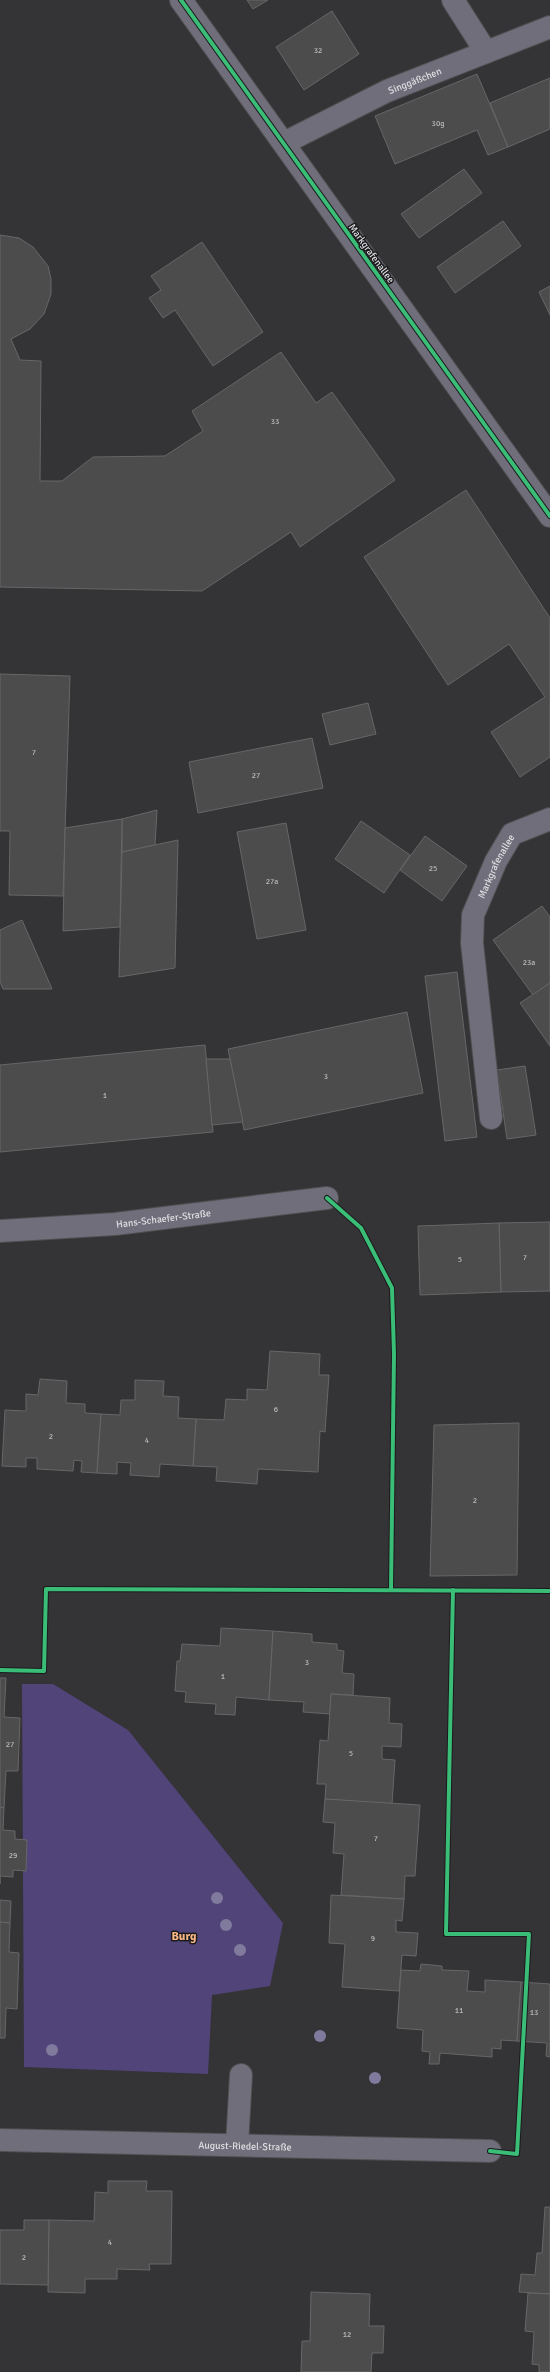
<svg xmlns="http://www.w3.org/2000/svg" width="550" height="2372" font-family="Signika,sans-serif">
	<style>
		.green { fill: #504478 }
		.building { fill: #4c4c4c; stroke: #686667 }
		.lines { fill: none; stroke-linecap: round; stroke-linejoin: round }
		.minor-casing { stroke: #4f4f51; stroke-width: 24 }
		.minor { stroke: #706e7b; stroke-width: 22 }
		.cycleway-casing { stroke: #1b1a1d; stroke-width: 6 }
		.cycleway { stroke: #3abd76; stroke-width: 4 }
		.tree { fill: #807a9d }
		.labels { text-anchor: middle; stroke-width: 3; stroke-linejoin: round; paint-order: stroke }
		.number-label { font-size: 8px; fill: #bababc }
		.street-label { font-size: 10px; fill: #dfdfe2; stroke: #1b1a1d }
		.quarter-label { font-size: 12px; font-weight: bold; fill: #fcb988; stroke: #1b1a1d }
	</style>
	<rect width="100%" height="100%" fill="#343336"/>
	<polygon class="green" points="22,1684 53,1684 128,1730 283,1923 270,1986 212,1995 208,2074 24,2067"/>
	<g class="building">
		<polygon points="247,0 268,0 253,9"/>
		<polygon points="332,11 359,54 304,90 276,47"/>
		<polygon points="477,74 508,147 488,155 477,130 395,164 375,116"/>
		<polygon points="550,78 550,129 508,147 490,103"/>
		<polygon points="464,169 482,193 419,238 401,214"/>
		<polygon points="503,221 521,246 455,293 437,267"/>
		<polygon points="0,235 19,238 33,247 48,266 51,279 51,294 44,314 30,329 11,339 20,360 41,361 40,481 62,481 93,457 165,456 203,431 192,411 281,352 316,403 332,392 395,480 300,547 291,532 202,591 0,587"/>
		<polygon points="202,242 263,332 213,366 175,310 163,318 149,298 161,290 151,276"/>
		<polygon points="550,286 550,315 539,292"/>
		<polygon points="466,490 550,618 550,757 520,777 491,732 545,697 509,644 448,685 364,557"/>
		<polygon points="0,674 70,676 63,896 9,895 10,831 0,831"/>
		<polygon points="368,703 376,734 330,745 322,714"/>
		<polygon points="312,738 323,788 198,813 189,762"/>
		<polygon points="157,810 155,845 122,852 122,819"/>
		<polygon points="122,819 120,927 63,931 65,828"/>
		<polygon points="361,821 410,855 384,893 335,859"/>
		<polygon points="286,823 306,930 257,939 237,832"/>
		<polygon points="425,836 467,866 442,901 400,870"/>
		<polygon points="178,840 175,968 119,977 122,852"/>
		<polygon points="542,906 550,917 550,983 533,995 493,940"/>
		<polygon points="22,920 52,989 3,989 0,982 0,930"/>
		<polygon points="457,972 477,1137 445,1141 425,976"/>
		<polygon points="550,983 550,1046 520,1003"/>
		<polygon points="407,1012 423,1093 244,1130 228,1049"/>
		<polygon points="205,1045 213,1132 0,1152 0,1065"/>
		<polygon points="206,1059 230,1059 243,1122 212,1125"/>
		<polygon points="525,1066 536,1135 507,1139 497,1070"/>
		<polygon points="550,1222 550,1291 501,1292 499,1223"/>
		<polygon points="499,1223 501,1292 420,1295 418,1226"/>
		<polygon points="270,1351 320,1354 319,1375 329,1375 325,1432 320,1431 318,1472 258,1469 257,1484 216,1481 217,1467 193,1466 196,1419 224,1420 226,1399 247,1400 247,1389 267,1390"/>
		<polygon points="40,1379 67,1381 66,1403 85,1404 85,1413 101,1414 97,1473 81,1472 82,1461 74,1460 73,1471 37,1469 37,1458 26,1458 26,1467 2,1466 5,1410 26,1411 26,1394 38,1395"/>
		<polygon points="135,1380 164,1381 163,1396 179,1397 178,1418 196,1419 193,1466 160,1464 159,1477 130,1475 131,1463 117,1462 117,1474 97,1473 101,1414 120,1415 121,1400 135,1400"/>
		<polygon points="519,1423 517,1575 430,1576 434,1425"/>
		<polygon points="221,1628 273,1631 269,1700 236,1697 235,1715 215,1714 216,1704 185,1702 186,1692 175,1691 177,1661 180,1661 182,1644 220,1646"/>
		<polygon points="273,1631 312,1634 312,1642 337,1644 337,1650 344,1651 342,1673 354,1674 353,1695 331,1694 330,1714 303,1712 304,1702 269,1700"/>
		<polygon points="0,1678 6,1678 4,1717 20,1718 18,1771 6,1771 4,1808 0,1807"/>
		<polygon points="331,1694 390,1698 389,1723 402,1724 401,1747 382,1746 382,1759 395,1760 392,1804 325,1799 326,1784 317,1784 320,1740 328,1741"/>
		<polygon points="325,1799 420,1805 415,1876 405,1876 404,1899 341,1895 344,1854 333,1853 335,1823 323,1822"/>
		<polygon points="0,1807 4,1808 3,1830 15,1831 15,1839 27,1840 26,1871 13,1870 13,1877 0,1876 0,1884"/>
		<polygon points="331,1895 404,1899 402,1921 396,1920 396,1932 418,1933 416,1956 402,1955 399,1991 342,1987 345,1944 329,1943"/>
		<polygon points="0,1900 11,1901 10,1923 0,1922"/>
		<polygon points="0,1922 10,1923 9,1952 19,1953 17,2009 6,2008 5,2038 0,2038"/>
		<polygon points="421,1964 442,1966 442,1970 469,1971 467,1991 485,1992 485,1980 521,1982 517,2041 501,2040 501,2049 492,2048 492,2057 440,2053 439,2064 429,2064 430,2052 422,2051 423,2030 397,2028 401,1970 420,1971"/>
		<polygon points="521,1982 550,1984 550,2057 546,2056 547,2043 517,2041"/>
		<polygon points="108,2181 147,2181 146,2191 172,2191 171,2264 149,2264 150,2270 117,2269 117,2279 85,2279 85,2293 48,2292 49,2220 94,2221 95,2192 108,2193"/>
		<polygon points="545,2207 550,2207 550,2294 519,2292 521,2274 535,2275 537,2253 542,2253"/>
		<polygon points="24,2220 49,2220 48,2285 0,2284 0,2230 24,2230"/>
		<polygon points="311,2292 370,2294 369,2326 384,2326 383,2353 372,2353 371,2372 301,2372 302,2341 310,2341"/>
		<polygon points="528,2293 550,2294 550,2372 539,2372 539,2365 532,2364 534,2332 525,2331"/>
	</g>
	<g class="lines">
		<g class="minor-casing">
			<g id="minor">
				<polyline points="181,0 550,516"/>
				<polyline points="453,0 486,52"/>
				<path id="s1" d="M284 143 387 91 550 27"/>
				<path id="s2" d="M491 1118 472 943 473 915 496 861 512 834 550 819"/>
				<path id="s3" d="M0 1231 115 1224 327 1198"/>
				<path id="s4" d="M0 2140 490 2151"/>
				<polyline points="237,2145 241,2075"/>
			</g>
		</g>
		<use href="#minor" class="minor"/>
		<g class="cycleway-casing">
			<g id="cycleway">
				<polyline points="181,0 550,516"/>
				<polyline points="327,1198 361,1228 392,1288 394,1354 391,1589"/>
				<polyline points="453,1590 446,1934 529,1934 517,2154 490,2151"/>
				<polyline points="0,1670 44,1671 46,1589 550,1591"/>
			</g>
		</g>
		<use href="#cycleway" class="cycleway"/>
	</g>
	<g class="tree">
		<circle cx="217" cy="1898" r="6"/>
		<circle cx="226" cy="1925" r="6"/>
		<circle cx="240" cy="1950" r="6"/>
		<circle cx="320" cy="2036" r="6"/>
		<circle cx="52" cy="2050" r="6"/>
		<circle cx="375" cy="2078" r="6"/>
	</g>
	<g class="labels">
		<g class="number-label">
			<text x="318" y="53">32</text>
			<text x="438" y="126">30g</text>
			<text x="275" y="424">33</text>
			<text x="34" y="755">7</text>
			<text x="256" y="778">27</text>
			<text x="433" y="871">25</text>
			<text x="272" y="884">27a</text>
			<text x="529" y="965">23a</text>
			<text x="326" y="1079">3</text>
			<text x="105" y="1098">1</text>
			<text x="525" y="1260">7</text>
			<text x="460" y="1262">5</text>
			<text x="276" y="1412">6</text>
			<text x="51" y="1439">2</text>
			<text x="147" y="1443">4</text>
			<text x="475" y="1503">2</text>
			<text x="307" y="1665">3</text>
			<text x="223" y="1679">1</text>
			<text x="10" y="1747">27</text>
			<text x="351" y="1756">5</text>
			<text x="376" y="1841">7</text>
			<text x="13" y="1858">29</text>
			<text x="373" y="1941">9</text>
			<text x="459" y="2013">11</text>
			<text x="534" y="2015">13</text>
			<text x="110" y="2245">4</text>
			<text x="24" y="2260">2</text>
			<text x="347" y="2337">12</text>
		</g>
		<g class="street-label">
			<text dy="4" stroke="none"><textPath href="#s1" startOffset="145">Singgäßchen</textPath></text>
			<text transform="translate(372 253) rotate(54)" y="4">Markgrafenallee</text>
			<text dy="4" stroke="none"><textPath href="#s2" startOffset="258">Markgrafenallee</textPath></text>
			<text dy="4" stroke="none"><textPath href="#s3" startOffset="164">Hans-Schaefer-Straße</textPath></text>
			<text dy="4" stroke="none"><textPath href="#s4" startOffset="245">August-Riedel-Straße</textPath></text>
		</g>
		<g class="quarter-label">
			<text x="184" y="1940">Burg</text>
		</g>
	</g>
</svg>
